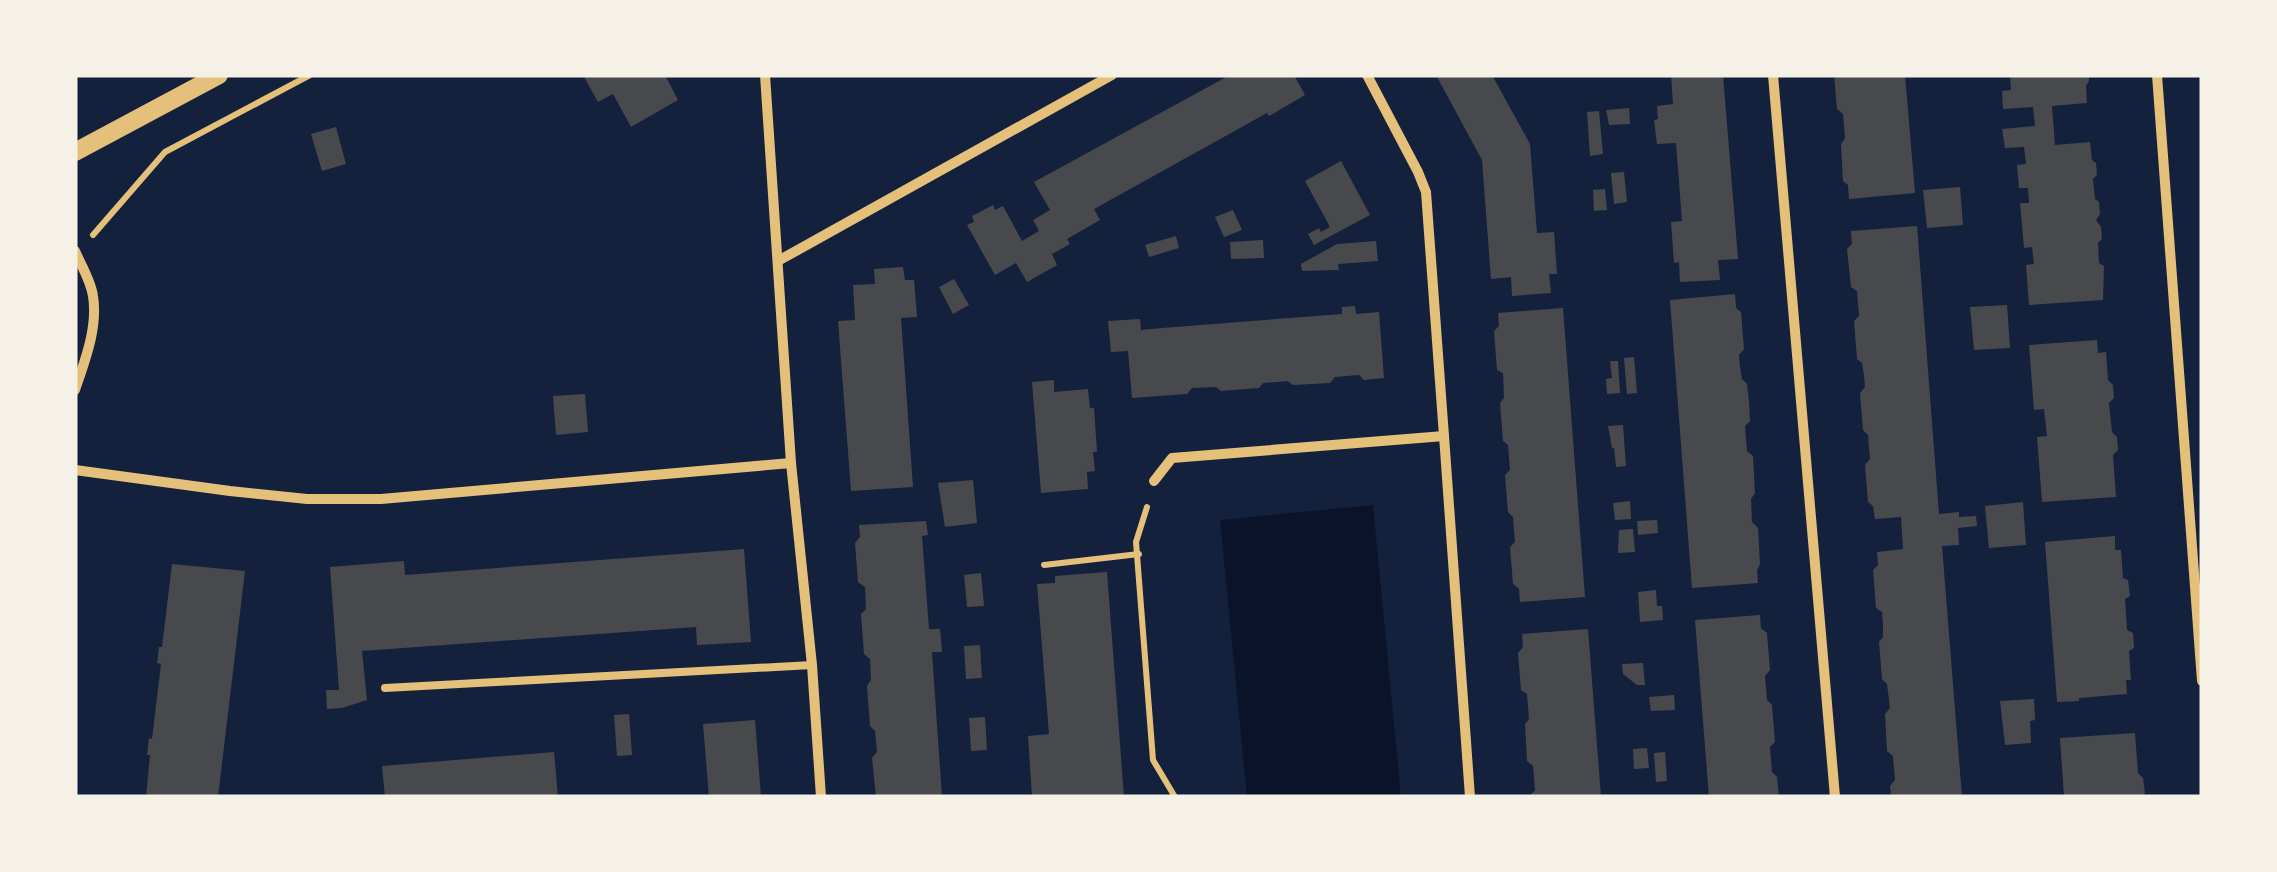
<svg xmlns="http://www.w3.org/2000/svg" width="2277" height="872" font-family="'Alegreya Sans',sans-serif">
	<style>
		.water { fill: #0b132b }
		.building { fill: #48494c }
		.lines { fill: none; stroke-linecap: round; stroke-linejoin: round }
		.path { stroke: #e5c07b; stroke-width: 6 }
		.service { stroke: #e5c07b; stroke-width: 8 }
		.minor { stroke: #e5c07b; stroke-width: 10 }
		.tertiary { stroke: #e5c07b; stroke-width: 18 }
	</style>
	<rect width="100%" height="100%" fill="#14213d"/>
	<polygon class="water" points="1373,505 1401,797 1247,797 1220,520"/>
	<g class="building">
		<polygon points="583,75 665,75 678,100 631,127 613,94 598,102"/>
		<polygon points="1230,75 1294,75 1305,95 1269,116 1267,113 1094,209 1100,220 1067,239 1070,244 1052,254 1057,265 1027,282 1016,263 995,275 967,225 974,222 972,216 993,205 995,210 1003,206 1022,241 1039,231 1033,220 1050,210 1034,182"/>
		<polygon points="1436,75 1492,75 1530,144 1537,233 1554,232 1557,274 1549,274 1551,293 1512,296 1511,277 1491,279 1482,160"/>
		<polygon points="1671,75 1723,75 1738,259 1718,260 1720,280 1680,282 1679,262 1674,263 1671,222 1682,221 1676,143 1657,144 1654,120 1658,119 1657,106 1673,104"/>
		<polygon points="1834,75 1905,75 1915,193 1849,199 1848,185 1843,181 1841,144 1845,138 1843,114 1837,109"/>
		<polygon points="2010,75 2089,75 2089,81 2086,86 2087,103 2052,106 2055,145 2090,142 2092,160 2096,163 2097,175 2093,179 2095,199 2099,202 2100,214 2096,220 2101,227 2102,239 2098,243 2099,263 2104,266 2103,300 2029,305 2026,265 2034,264 2032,247 2024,248 2020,203 2029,203 2028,188 2019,188 2017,165 2026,164 2024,147 2005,148 2002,129 2035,126 2033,107 2003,109 2002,91 2011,90"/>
		<polygon points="1629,108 1630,124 1609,125 1606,110"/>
		<polygon points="1599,111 1603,154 1590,156 1587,112"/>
		<polygon points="336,127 346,164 322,171 311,134"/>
		<polygon points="1341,161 1370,215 1314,245 1308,234 1319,228 1321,232 1330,227 1305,181"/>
		<polygon points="1624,172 1627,202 1614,204 1611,173"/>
		<polygon points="1960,187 1963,225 1927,228 1923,190"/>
		<polygon points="1605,189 1607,210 1594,211 1593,190"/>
		<polygon points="1233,210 1242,230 1224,237 1215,217"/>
		<polygon points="1917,226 1939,514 1959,512 1959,517 1976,516 1977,526 1958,528 1959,545 1942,546 1962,797 1891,797 1890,786 1895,780 1893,756 1887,751 1885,714 1890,708 1887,684 1882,679 1879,642 1883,637 1883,623 1882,612 1876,608 1873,570 1878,565 1877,552 1903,549 1901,517 1875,519 1873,506 1868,502 1865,465 1870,459 1868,435 1863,430 1860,393 1865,387 1864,375 1862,363 1857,359 1854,321 1859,316 1857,291 1851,287 1847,249 1852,244 1851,231"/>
		<polygon points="1176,236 1179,248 1149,257 1145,245"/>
		<polygon points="1263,240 1264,258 1231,259 1230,242"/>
		<polygon points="1376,241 1378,261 1338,264 1339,270 1302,271 1301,264 1337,244"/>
		<polygon points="903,267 905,280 914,280 917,317 901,318 913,487 851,491 838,321 855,320 853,285 875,284 874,269"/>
		<polygon points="954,279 969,305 953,314 939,287"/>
		<polygon points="1735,294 1736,308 1741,312 1744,349 1739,355 1740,367 1742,379 1747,384 1749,402 1750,421 1745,426 1747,451 1753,456 1755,493 1751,499 1752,522 1758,528 1760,564 1757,570 1758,583 1692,588 1670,300"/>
		<polygon points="2007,305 2010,348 1974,350 1970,307"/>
		<polygon points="1355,306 1356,314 1379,312 1384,378 1364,380 1359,375 1335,377 1330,383 1293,385 1287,381 1277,382 1263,383 1259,388 1221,391 1216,387 1192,388 1187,394 1132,398 1128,351 1111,352 1108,321 1140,319 1141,330 1162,328 1342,314 1342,307"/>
		<polygon points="1563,308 1585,597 1520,602 1519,589 1513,584 1510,547 1515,542 1513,517 1508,512 1505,475 1510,470 1508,445 1503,441 1500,403 1504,398 1503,373 1497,370 1494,331 1499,326 1498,313"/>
		<polygon points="2097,340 2098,353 2106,352 2108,380 2113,385 2114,398 2109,403 2112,432 2117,437 2118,450 2113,455 2116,497 2042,502 2037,437 2047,436 2044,409 2034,410 2029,345"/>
		<polygon points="1634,357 1637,393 1627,394 1624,358"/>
		<polygon points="1610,361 1618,361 1620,393 1607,394 1606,379 1612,378"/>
		<polygon points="1054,380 1054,392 1088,389 1090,408 1094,408 1097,452 1093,452 1095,471 1087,472 1088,489 1041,493 1032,382"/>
		<polygon points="585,394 588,432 556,435 553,396"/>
		<polygon points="1623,425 1626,466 1616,467 1614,448 1612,448 1608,426"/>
		<polygon points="973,480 977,523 945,527 938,483"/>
		<polygon points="1630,501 1631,519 1615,520 1613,503"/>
		<polygon points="2023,502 2026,545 1989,548 1985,506"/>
		<polygon points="1657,520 1658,533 1638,535 1637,521"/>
		<polygon points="926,521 928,535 922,536 929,629 940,629 942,652 932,652 942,797 876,797 872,758 877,752 875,731 870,726 867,686 871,680 870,659 864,654 861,614 866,609 865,587 858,582 855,543 860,537 859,525"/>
		<polygon points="1633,529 1635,552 1618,553 1619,530"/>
		<polygon points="2115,536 2115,550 2121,550 2123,578 2128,580 2130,596 2125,599 2126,614 2127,630 2133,633 2134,648 2129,651 2131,680 2126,680 2127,694 2079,698 2079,701 2057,702 2045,542"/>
		<polygon points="744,549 751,642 697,645 696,627 362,651 367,700 342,708 327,709 326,690 339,690 330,567 404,561 405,575"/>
		<polygon points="172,564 245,571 218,797 146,797 150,755 147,755 149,738 152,739 161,664 157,663 159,647 162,647"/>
		<polygon points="1107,572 1124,797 1032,797 1028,736 1049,734 1037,584 1055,583 1055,576"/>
		<polygon points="981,573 984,606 967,607 964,575"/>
		<polygon points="1656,590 1657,606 1662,606 1663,620 1640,622 1638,592"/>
		<polygon points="1760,615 1761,628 1767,633 1770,670 1765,676 1767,700 1772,705 1775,742 1770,747 1772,772 1777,777 1779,797 1709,797 1695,620"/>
		<polygon points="1588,629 1601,797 1529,797 1535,790 1533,766 1527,761 1525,724 1529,719 1527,694 1521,690 1518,653 1523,647 1522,634"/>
		<polygon points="980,645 982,678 966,679 964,646"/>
		<polygon points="1643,663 1645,685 1637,685 1623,674 1622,664"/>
		<polygon points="1674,695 1675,710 1651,711 1649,697"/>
		<polygon points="2034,699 2035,720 2030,721 2031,743 2005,745 2000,701"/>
		<polygon points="629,714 632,755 617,756 614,715"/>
		<polygon points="985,717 987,750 971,751 969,718"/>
		<polygon points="755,720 761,797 709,797 703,724"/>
		<polygon points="2135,733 2138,773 2143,778 2145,793 2142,797 2064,797 2060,738"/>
		<polygon points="1647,748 1649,768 1634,769 1633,749"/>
		<polygon points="554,752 558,797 385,797 382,766"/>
		<polygon points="1665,752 1667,781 1656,782 1654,753"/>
	</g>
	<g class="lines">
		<g class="path">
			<polyline points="93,235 165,152 310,75"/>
			<polyline points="1147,507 1136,542 1153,760 1175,797"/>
			<polyline points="1044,565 1139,554"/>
		</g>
		<polyline class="service" points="385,688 812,665"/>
		<g class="minor">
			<polyline points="765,75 791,463 812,665 821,797"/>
			<polyline points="1367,75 1418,172 1426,192 1444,436"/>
			<polyline points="1773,75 1835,797"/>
			<polyline points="2157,75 2202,681"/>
			<path d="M75 251C81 265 91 281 93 296 98 328 85 360 75 390"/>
			<polyline points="778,261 1112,75"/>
			<polyline points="75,470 230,491 307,499 381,499 791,463"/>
			<polyline points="1154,481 1172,458 1444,436 1470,797"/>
		</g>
		<polyline class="tertiary" points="75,152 219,75"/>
	</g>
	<rect width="2277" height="872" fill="none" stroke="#f6f1e7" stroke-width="155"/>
</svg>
